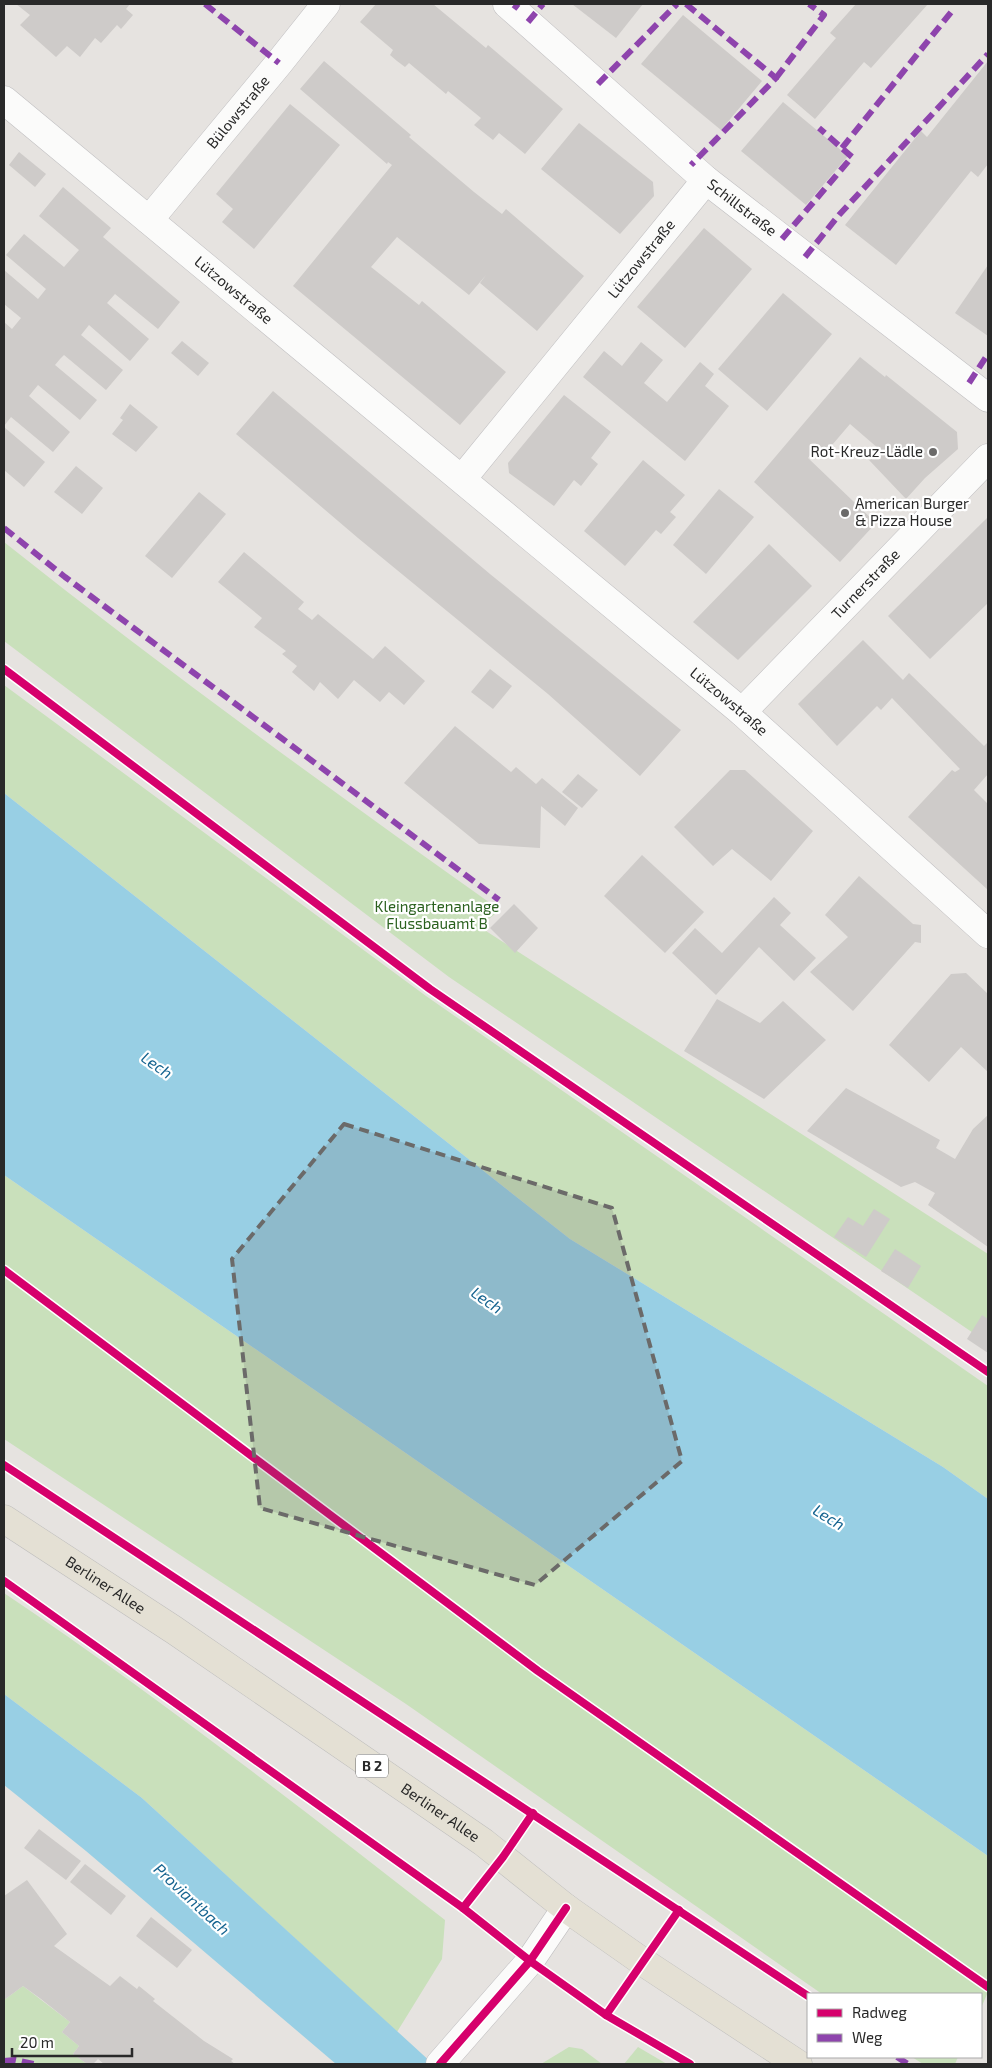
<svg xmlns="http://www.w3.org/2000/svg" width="992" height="2068" font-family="'Exo 2',sans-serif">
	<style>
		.green { fill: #c9e0bb }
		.water { fill: #98cfe4 }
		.building { fill: #cecbc9 }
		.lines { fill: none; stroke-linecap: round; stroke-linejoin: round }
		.street-casing { stroke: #c0bfc1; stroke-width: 29 }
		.secondary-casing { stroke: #c0bfc1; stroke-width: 29 }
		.primary-casing { stroke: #bfbebd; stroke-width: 29 }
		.street { stroke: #fbfbfa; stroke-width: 28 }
		.secondary { stroke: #fbfbfa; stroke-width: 28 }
		.primary { stroke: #e4e0d4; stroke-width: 28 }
		.quiet { stroke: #8e44ad; stroke-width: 6; stroke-dasharray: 12 6; stroke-linecap: butt }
		.cycleway-casing { stroke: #fff; stroke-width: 11 }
		.cycleway { stroke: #d6006c; stroke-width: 8 }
		.marked { fill: #6b6a69; fill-opacity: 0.2; stroke: #6b6a69; stroke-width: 4; stroke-dasharray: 10 6; stroke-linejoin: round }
		.poi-dot { fill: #6b6a69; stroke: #fff; stroke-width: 2 }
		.labels { text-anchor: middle; stroke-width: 4.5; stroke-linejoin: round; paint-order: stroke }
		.shield { fill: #fff; stroke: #696969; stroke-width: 1 }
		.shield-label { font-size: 14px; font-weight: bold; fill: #292929 }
		.street-label { font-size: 15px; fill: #292929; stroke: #fff }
		.poi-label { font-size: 15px; fill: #292929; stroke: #fff; text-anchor: end }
		.park-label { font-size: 15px; fill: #2b611f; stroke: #fff }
		.water-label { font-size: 16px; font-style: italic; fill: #166490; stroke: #fff }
	</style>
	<rect width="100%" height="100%" fill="#e6e3e0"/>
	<g class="green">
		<path d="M4 542C165 670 332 791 500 910L480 926 486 931 988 1254V1343L449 977 4 641Z"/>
		<polygon points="4,685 426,996 988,1386 988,1499 943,1467 570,1239 4,793"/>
		<polygon points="4,1175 988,1856 988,1992 981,2008 981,1994 822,1994 406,1704 4,1439"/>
		<path d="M4 1593C156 1695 301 1808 445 1920L442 1959 397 2032 142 1798 4 1694Z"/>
		<polygon points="23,1986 70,2022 62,2032 79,2046 73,2054 87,2064 4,2064 4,2000"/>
		<polygon points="569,2047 582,2049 602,2064 541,2064"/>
		<polygon points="638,2047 667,2064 624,2064"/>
		<polygon points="912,2057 958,2057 955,2064 923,2064"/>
	</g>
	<g class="water">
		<polygon points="4,793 570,1239 943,1467 988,1499 988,1856 4,1175"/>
		<polygon points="4,1694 142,1798 433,2064 336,2064 86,1851 4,1785"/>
	</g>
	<g class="building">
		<polygon points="16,4 130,4 126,9 133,15 121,29 117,25 101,43 95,38 80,57 67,46 56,57 20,25 30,15"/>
		<polygon points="376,4 433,4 486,48 488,45 563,109 525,154 499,133 493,140 474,125 481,118 448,91 446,94 409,63 405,67 397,61 390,55 393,50 360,22"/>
		<polygon points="572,4 643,4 616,38"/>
		<polygon points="856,4 928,4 871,68 864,62 815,119 787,95 836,38 830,33"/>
		<polygon points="683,15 762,81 721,130 641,64"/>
		<polygon points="324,61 411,135 409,137 474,192 502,214 506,209 584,276 537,331 480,283 486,275 469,295 397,237 371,267 419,305 422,301 506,372 460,425 293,286 392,165 388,162 387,164 300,89"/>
		<polygon points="988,61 988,164 978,177 971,171 896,265 845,225 921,131 927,137"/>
		<polygon points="783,102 848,156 806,205 741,151"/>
		<polygon points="290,104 340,145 254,249 222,222 233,209 216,194"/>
		<polygon points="579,123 653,182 654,196 620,234 541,169"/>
		<polygon points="19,152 46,174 35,187 9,165"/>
		<polygon points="63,187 111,228 103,237 180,302 158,329 115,294 107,303 149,339 130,361 89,325 81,335 123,370 106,390 64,355 60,359 55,365 97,400 80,420 38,385 29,396 70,432 53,452 11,417 4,426 4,322 12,329 21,318 4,304 4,270 38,299 46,289 6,255 24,234 64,267 79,250 39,216"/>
		<polygon points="704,228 752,269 685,348 637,307"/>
		<polygon points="988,265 988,336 955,313"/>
		<polygon points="783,293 832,334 767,411 718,369"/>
		<polygon points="182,341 209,363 198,376 171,353"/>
		<polygon points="641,342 663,360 644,383 667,402 700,362 714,374 705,386 729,406 685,461 583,377 604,351 622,366"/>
		<polygon points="860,357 885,377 886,375 957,432 958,449 925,478 906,499 869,460 879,449 850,424 821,458 813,451 808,458 876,523 840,562 754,482"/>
		<polygon points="273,391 490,574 681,730 640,776 548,694 358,538 236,434"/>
		<polygon points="564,395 611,432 591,458 598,464 581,486 574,480 554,506 509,473 508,463"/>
		<polygon points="130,404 158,427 136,452 112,434 123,420 120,418"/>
		<polygon points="4,427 45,462 24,487 4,470"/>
		<polygon points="643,460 685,495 670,512 676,517 661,534 656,530 625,566 584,531"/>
		<polygon points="76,466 103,488 82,514 54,492"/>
		<polygon points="719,489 754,517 706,574 673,545"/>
		<polygon points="199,492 226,514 172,578 145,556"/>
		<polygon points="988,517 988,603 930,659 888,616"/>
		<polygon points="769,544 812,586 738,660 693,622"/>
		<polygon points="244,552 304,602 298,609 312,620 318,614 373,659 385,646 425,681 404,705 389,692 380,702 354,680 338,699 320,682 314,691 292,672 297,666 282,654 286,651 254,627 262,618 218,582"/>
		<polygon points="863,640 903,680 909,673 984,746 988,742 988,774 974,790 988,804 988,890 908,817 952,770 955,772 960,769 892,698 881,710 877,706 837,746 798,704"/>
		<polygon points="490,669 512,686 493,709 471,692"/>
		<polygon points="455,726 511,772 516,767 536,784 542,778 578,808 565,826 541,806 540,848 479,844 404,783"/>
		<polygon points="730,770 745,770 813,831 771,881 732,849 713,866 674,827"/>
		<polygon points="578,774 598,790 582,808 562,792"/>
		<polygon points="642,855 704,912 665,953 604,896"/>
		<polygon points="859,876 913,924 921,925 921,943 915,942 853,1011 810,972 848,937 825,915"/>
		<polygon points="774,897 791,913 780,925 816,958 794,981 759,947 716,995 672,953 695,928 722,953"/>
		<polygon points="514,904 538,928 515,953 490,928"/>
		<polygon points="966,973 988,994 988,1072 961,1047 929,1082 889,1045 951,974"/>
		<polygon points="717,999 760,1023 783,1001 826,1040 764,1099 684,1051"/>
		<polygon points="846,1088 940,1140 936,1148 955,1159 973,1129 988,1115 988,1247 928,1205 935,1193 915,1182 901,1187 807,1131"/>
		<polygon points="874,1209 890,1219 866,1257 834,1237 848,1217 863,1226"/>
		<polygon points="895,1249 921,1266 908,1288 881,1271"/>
		<polygon points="982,1315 988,1319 988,1353 967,1339"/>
		<polygon points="39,1829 81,1861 66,1880 24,1848"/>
		<polygon points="85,1864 126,1896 111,1915 70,1882"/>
		<polygon points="27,1880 67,1934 54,1946 110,1986 120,1976 137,1989 139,1986 155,1999 153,2001 204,2041 233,2059 231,2061 235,2064 104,2064 98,2059 93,2064 87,2064 73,2054 79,2046 62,2032 70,2022 41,1999 23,1986 4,2000 4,1896"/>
		<polygon points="151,1917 192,1950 177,1968 136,1936"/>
	</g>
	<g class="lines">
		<g class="street-casing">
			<g id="street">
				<path id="s1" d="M4 100 742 712 988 934"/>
				<path id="s2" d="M149 220 279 63 326 4"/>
				<path id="s3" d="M462 479 706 180"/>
				<path id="s4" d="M742 712 988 458"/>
			</g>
		</g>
		<g class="secondary-casing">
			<g id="secondary">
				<path id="s5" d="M507 4 706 180 988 398"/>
				<polyline points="440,2064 530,1961 566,1908"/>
			</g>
		</g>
		<g class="primary-casing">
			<g id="primary">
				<path id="s6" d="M4 1519 174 1630 483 1842 566 1908 643 1962 798 2064"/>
			</g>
		</g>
		<use href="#street" class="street"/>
		<use href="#secondary" class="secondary"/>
		<use href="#primary" class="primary"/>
		<g class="quiet">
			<polyline points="205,4 279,63"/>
			<polyline points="686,4 776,78 691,165"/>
			<polyline points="514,9 518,4"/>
			<polyline points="528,22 543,4"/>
			<polyline points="776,78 824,15 809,4"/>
			<polyline points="598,84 677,4"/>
			<polyline points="842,148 952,11"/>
			<polyline points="782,239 852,157 819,128"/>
			<polyline points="805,257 839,215 988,54"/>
			<polyline points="969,383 988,354"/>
			<polyline points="4,528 65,577 499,900"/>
			<polyline points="897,2057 908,2064"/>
			<polyline points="4,2061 15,2060 34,2064"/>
		</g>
		<g class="cycleway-casing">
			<g id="cycleway">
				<polyline points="4,669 430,989 988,1372"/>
				<polyline points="4,1270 538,1671 988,1987"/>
				<polyline points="4,1465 808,1996"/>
				<polyline points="4,1581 463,1908 530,1961 606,2015 690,2064"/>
				<polyline points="463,1908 503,1857 533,1813"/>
				<polyline points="606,2015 679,1910"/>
				<polyline points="440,2064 530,1961 566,1908"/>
			</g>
		</g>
		<use href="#cycleway" class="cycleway"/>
	</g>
	<path class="marked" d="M344 1124 612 1208 682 1461 535 1585 260 1508 232 1259Z"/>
	<g class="poi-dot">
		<circle cx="933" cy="452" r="5"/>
		<circle cx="845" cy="513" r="5"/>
	</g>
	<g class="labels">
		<rect class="shield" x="356" y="1754.5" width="32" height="23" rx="4"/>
		<g class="shield-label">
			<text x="372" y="1771">B 2</text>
		</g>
		<g class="street-label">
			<text dy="5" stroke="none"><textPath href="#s2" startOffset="140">Bülowstraße</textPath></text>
			<text dy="5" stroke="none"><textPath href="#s5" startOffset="311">Schillstraße</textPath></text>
			<text dy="5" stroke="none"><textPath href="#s3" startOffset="284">Lützowstraße</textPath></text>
			<text dy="5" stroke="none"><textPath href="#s1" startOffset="298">Lützowstraße</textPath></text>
			<text dy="5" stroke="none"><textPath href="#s4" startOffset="178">Turnerstraße</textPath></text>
			<text dy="5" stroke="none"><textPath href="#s1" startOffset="942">Lützowstraße</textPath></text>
			<text dy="5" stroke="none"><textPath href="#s6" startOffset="121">Berliner Allee</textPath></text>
			<text dy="5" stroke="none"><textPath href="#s6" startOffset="526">Berliner Allee</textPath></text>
		</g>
		<g class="poi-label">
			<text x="923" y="457">Rot-Kreuz-Lädle</text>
			<text x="855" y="509" text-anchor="start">American Burger<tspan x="855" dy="17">&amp; Pizza House</tspan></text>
		</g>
		<g class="park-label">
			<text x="437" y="912">Kleingartenanlage<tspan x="437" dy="17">Flussbauamt B</tspan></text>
		</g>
		<g class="water-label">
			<text transform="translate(157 1065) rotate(35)" y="6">Lech</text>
			<text transform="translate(487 1300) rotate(35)" y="6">Lech</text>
			<text transform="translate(829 1517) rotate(32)" y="6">Lech</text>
			<text transform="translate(192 1899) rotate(43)" y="6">Proviantbach</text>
		</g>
	</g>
	<rect width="992" height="2068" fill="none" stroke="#292929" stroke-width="10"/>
	<rect x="807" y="1993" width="175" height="65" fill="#ffffff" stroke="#a9a9a9"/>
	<rect x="817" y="2009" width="25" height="8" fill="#d6006c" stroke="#a9a9a9"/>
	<text x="852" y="2018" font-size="15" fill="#292929">Radweg</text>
	<rect x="817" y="2034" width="25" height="8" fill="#8e44ad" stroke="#a9a9a9"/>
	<text x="852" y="2043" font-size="15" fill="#292929">Weg</text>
	<path d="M12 2048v8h120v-8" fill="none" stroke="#292929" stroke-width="2.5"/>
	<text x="20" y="2048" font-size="15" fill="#292929" stroke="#ffffff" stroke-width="4" paint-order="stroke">20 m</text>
</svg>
